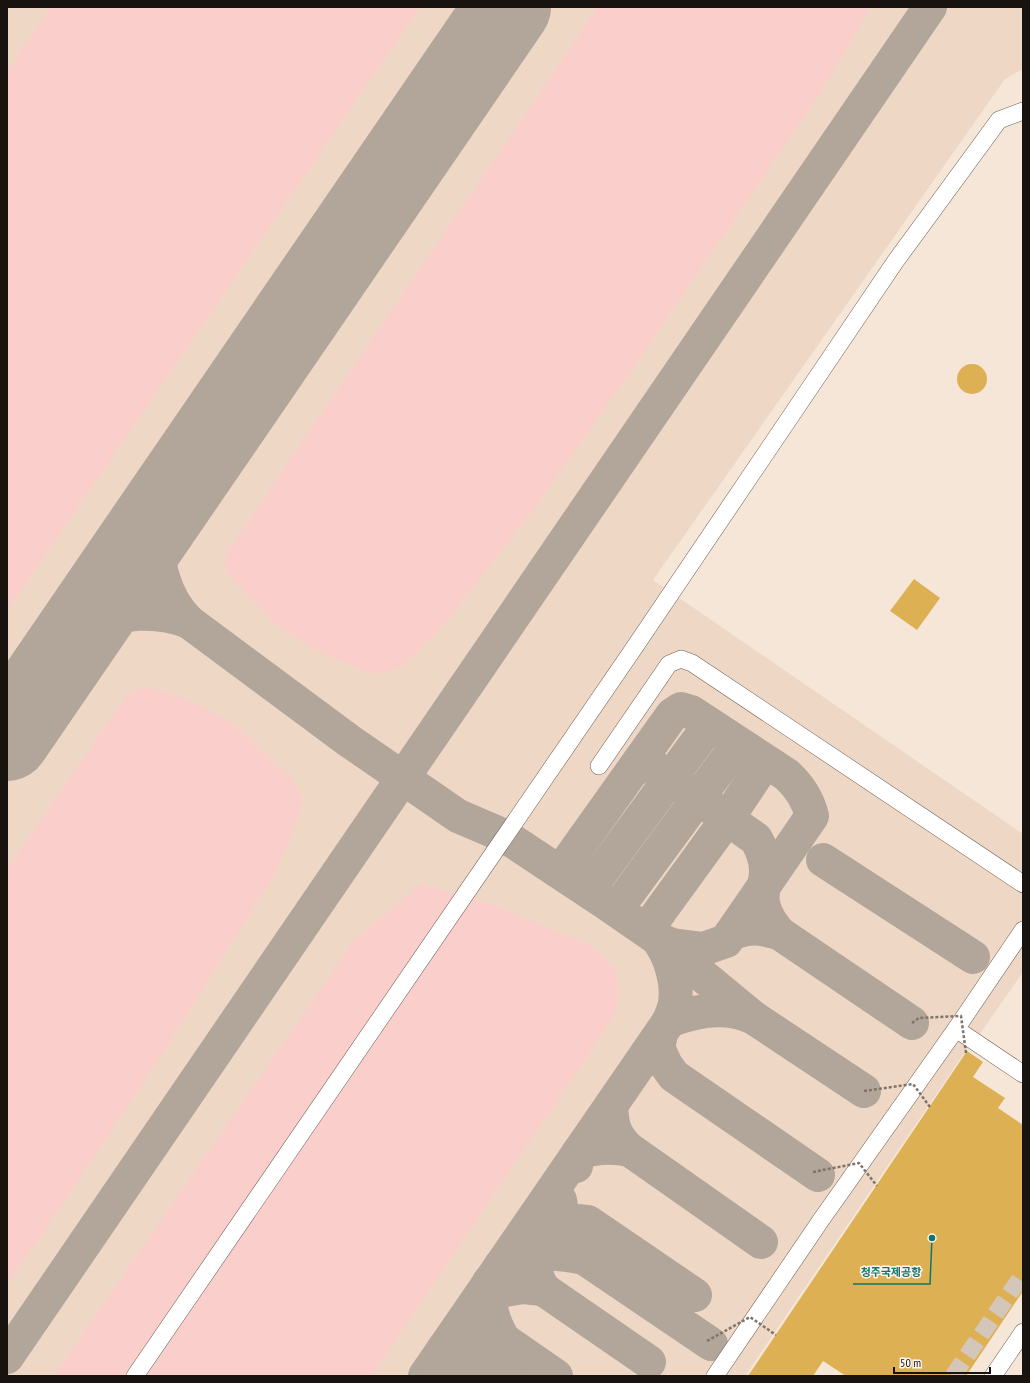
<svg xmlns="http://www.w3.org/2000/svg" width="1030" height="1383" font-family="'PT Sans Narrow','Noto Sans KR',sans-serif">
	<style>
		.built { fill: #eed8c5 }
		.green { fill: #facfcb }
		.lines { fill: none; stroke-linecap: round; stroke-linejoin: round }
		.taxiway { stroke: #b2a59a; stroke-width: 34 }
		.runway { stroke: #b2a59a; stroke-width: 86 }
		.building { fill: #ddb053 }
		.minor-tunnel { stroke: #d5c6ba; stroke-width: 17; stroke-dasharray: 17 8; stroke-linecap: butt }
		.minor-casing { stroke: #6c5f53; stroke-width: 18 }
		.minor { stroke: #fff; stroke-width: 17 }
		.path-bridge { stroke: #7e746b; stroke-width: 2.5; stroke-dasharray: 3 2; stroke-linecap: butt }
		.leader { fill: none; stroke: #0f766e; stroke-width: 1.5 }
		.callout-dot { fill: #0f766e; stroke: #fef5ec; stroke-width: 1.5 }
		.callout-label { font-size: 11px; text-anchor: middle; font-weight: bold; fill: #0f766e; stroke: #fef5ec; stroke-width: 3; stroke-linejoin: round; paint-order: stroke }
	</style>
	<rect width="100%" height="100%" fill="#f6e6d8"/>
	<polygon class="built" points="7,7 1023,7 1023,69 1005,79 653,580 1023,834 1023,972 979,1035 969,1046 745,1376 7,1376"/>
	<g class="green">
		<polygon points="51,7 420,7 7,611 7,71"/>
		<polygon points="598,7 871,7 821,92 633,368 536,506 445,624 403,666 387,673 367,673 314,649 274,624 228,573 225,564 227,552"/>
		<path d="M142 688C169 687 218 713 240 729 252 738 262 751 273 761 282 770 293 777 298 789 302 797 301 806 299 816L276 872 158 1060 65 1201 7 1284V869L124 699 135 690Z"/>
		<polygon points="420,884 491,904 592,946 615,969 619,993 614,1015 586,1058 371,1376 55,1376 79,1339 353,942"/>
	</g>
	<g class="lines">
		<g class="taxiway">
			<path d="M172 497C169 507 163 518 161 529 153 560 166 600 189 622L348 740 458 816 505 836 606 903 658 939 754 1018 864 1091"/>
			<path d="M69 647C76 641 83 634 91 629 117 610 160 610 189 622"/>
			<path d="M634 770 640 766 650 764 756 839C762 849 766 859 766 871 766 882 761 893 763 903 765 915 772 924 779 933 759 928 751 926 731 934"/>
			<polyline points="823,860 973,957"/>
			<path d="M568 861 672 715 681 709 691 712 787 775C800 787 808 800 812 816L726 941 703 949 672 945 660 940"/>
			<polyline points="597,878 705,731 715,728"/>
			<polyline points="624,899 732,752 738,750 747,749"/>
			<polyline points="653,921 727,819 759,771 765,766 773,766"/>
			<polyline points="779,933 912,1023"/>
			<path d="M669 1021C696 1010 725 1005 752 1017"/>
			<polyline points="661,1034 658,1048 666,1065 674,1076 818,1175"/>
			<polyline points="630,1150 761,1242"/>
			<path d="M576 1166 579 1152C597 1147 612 1146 630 1150 615 1137 612 1126 611 1106"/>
			<path d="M519 1242C542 1225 560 1218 588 1222L695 1295"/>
			<polyline points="584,1258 711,1344"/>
			<path d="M501 1265C532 1252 552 1251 584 1258L569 1237 562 1213 560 1200"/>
			<polyline points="543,1289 649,1362"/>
			<path d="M473 1307 500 1291 523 1287 543 1289C533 1270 529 1254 532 1232"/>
			<path d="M483 1321C484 1340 498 1362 510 1376"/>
			<polyline points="504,1340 556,1376"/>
			<path d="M444 1354V1348C461 1333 483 1333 504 1340 493 1323 488 1303 489 1282"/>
			<polyline points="7,1357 930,7"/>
			<path d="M425 1376 669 1021C671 1016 674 1009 675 1003 678 983 671 958 659 941"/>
			<path d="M435 1376C441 1373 447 1370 453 1368 471 1363 489 1368 505 1376"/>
		</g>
		<polyline class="runway" points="7,738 508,7"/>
	</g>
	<g class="building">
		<circle cx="972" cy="379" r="15"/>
		<polygon points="914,579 940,598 917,630 890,611"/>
		<polygon points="967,1051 983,1062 973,1077 1005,1098 998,1108 1023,1125 1023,1291 966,1376 846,1376 823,1361 813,1376 748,1376"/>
	</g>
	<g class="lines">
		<polyline class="minor-tunnel" points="953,1376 1023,1274"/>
		<g class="minor-casing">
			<g id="minor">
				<polyline points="599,766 669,664 681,659 692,663 1023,884"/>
				<polyline points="956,1029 1023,1074"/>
				<polyline points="135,1376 632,651 895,262 999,120 1023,111"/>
				<polyline points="715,1376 821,1220 956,1029 1023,930"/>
				<polyline points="993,1376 1023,1332"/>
			</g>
		</g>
		<use href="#minor" class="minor"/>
		<g class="path-bridge">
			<polyline points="912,1023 919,1018 961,1016 966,1053"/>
			<polyline points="864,1091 913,1084 930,1107"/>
			<polyline points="813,1172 859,1163 877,1186"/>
			<polyline points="707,1341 750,1317 776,1335"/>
		</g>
	</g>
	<path class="leader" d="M932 1238L930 1284H853"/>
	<circle class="callout-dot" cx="932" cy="1238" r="4"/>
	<g class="callout-label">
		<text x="891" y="1276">청주국제공항</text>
	</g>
	<rect width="1030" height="1383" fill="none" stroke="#18130e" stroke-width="16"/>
	<path d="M894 1367v6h96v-6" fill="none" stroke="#18130e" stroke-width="2"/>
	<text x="900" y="1367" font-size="12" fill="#18130e" stroke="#fef5ec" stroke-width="3" paint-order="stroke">50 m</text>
</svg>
